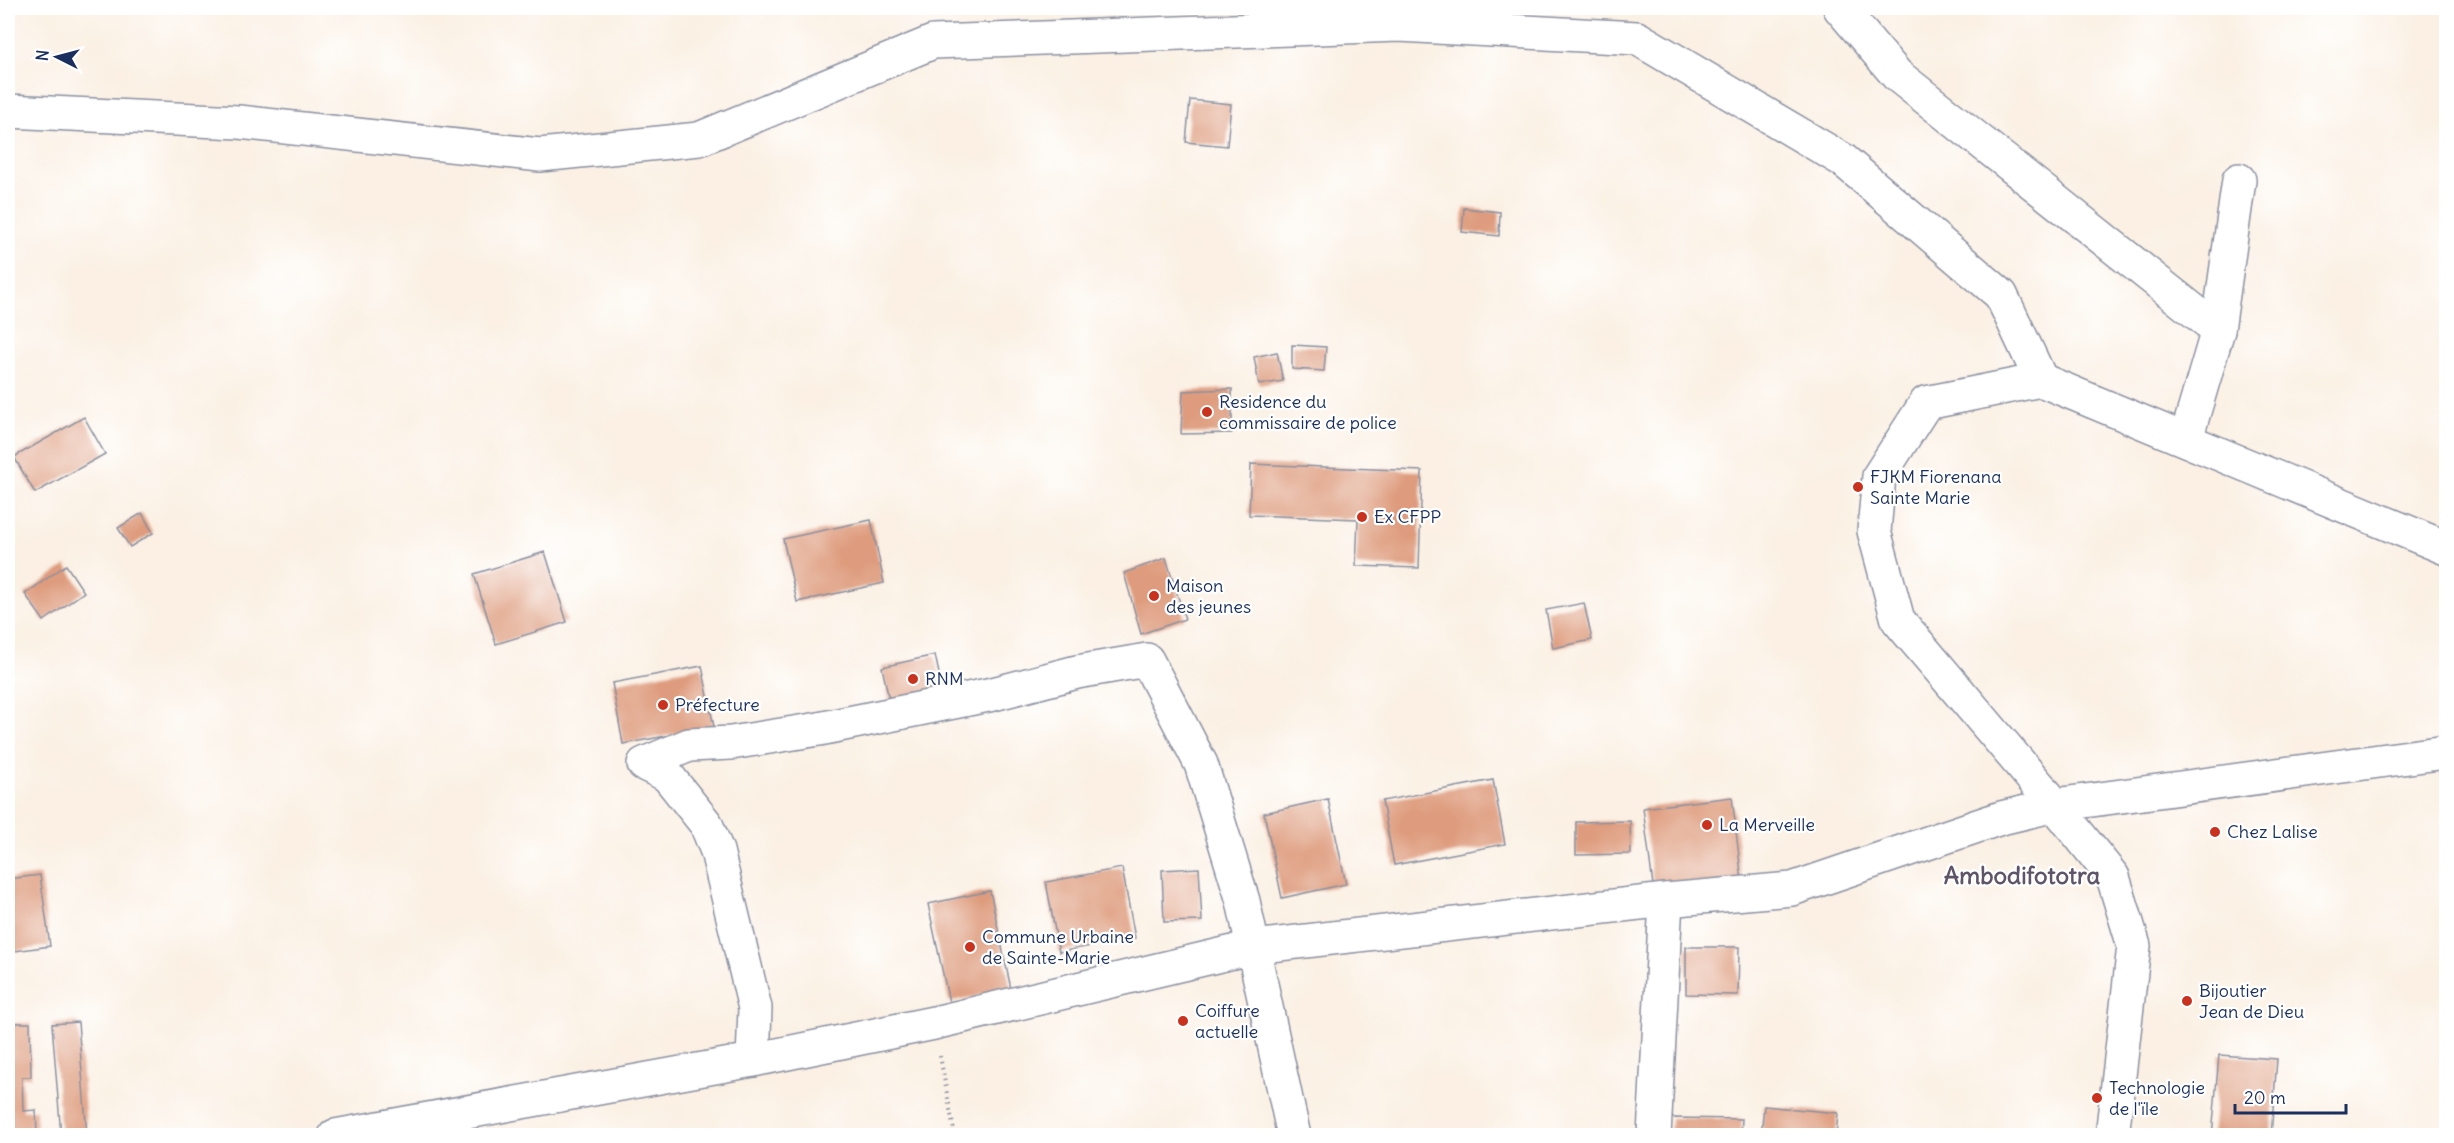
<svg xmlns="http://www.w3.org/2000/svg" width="2454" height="1143" font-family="Delius,sans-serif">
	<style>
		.building { fill: #de9b7d }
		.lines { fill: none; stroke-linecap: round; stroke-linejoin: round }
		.minor-casing { stroke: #8b90a0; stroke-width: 36 }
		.path { stroke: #8b90a0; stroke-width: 4; stroke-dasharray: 1.5 4.5; stroke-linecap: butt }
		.minor { stroke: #fff; stroke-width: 33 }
		.poi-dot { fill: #c8321e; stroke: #fff; stroke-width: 2 }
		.labels { text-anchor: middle; stroke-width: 4.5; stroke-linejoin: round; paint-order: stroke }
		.poi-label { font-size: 18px; fill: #1b2f5e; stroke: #fff; text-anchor: start }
		.district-label { font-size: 24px; font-weight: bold; fill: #5f5569; stroke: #fff }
	</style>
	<rect width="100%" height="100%" fill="#fff"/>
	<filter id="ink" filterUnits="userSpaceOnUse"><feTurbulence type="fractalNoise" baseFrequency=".0167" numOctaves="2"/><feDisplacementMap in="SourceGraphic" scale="12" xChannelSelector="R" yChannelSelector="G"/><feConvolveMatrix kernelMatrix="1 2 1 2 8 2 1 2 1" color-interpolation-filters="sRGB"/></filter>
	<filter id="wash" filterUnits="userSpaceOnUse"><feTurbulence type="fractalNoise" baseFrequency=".008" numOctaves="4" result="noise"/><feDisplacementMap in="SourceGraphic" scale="24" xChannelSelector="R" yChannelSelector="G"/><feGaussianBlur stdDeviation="1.35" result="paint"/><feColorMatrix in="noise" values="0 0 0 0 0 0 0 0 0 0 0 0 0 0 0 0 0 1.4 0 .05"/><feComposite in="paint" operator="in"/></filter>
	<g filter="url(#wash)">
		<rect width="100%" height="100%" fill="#fbf0e3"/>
		<g id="blocks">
			<g class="building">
				<polygon points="1190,100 1231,104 1227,146 1186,142"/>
				<polygon points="1464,208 1500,212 1499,236 1462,232"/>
				<polygon points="1292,345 1326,347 1324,371 1292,369"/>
				<polygon points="1277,352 1283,381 1259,385 1254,357"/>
				<polygon points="1232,389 1232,433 1181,434 1183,391"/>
				<polygon points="84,417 105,454 35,493 14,457"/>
				<polygon points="1251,464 1422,471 1419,568 1356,566 1358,519 1249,515"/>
				<polygon points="142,513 153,533 130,547 118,528"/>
				<polygon points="871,520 884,583 797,602 783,539"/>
				<polygon points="545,552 567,622 496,644 474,574"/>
				<polygon points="1166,558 1185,619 1141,634 1124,573"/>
				<polygon points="66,565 84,592 44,621 25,594"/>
				<polygon points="1584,603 1592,640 1553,648 1546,610"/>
				<polygon points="935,655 943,692 890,704 882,667"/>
				<polygon points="702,666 714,727 623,744 612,683"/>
				<polygon points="1493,780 1505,844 1394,865 1382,801"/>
				<polygon points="1732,797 1742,882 1654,893 1643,808"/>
				<polygon points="1328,799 1346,884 1282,898 1264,813"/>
				<polygon points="1630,821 1631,854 1576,855 1576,822"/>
				<polygon points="1122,868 1135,938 1059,952 1046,882"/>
				<polygon points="1199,868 1202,921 1164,922 1162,870"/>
				<polygon points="40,875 50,946 8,952 8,879"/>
				<polygon points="990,891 1011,989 949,1002 928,904"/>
				<polygon points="1686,947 1739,947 1738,995 1686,994"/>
				<polygon points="78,1022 87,1136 61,1136 52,1024"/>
				<polygon points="8,1023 30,1023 31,1077 22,1077 23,1111 36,1110 37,1136 8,1136"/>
				<polygon points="2219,1055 2277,1059 2271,1136 2212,1136"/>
				<polygon points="1764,1106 1838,1113 1836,1136 1761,1136"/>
				<polygon points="1671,1118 1742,1119 1741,1136 1670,1136"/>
			</g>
		</g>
	</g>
	<g filter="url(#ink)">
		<use href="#blocks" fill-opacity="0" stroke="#8b90a0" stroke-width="1.5"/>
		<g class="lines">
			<g class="minor-casing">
				<g id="minor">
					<polyline points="1840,8 1897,75 2218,330"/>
					<polyline points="8,111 239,122 540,155 699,139 933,42 1399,25 1637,38 1843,160 2001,295 2041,380"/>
					<polyline points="2186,439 2218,330 2239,180"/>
					<polyline points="753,1060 755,1008 717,851 706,824 667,775 644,764 689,745 731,743 819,729 993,694 1077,672 1147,660 1201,764 1243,901 1294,1136"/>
					<polyline points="335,1136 753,1060 934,1023 1254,947 1666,900 1792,889 2001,818 2055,805 2446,752"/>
					<polyline points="1654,1136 1666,900"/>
					<polyline points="2112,1136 2134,946 2113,877 2055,805 1898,620 1874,531 1879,476 1926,403 2041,380 2446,548"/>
				</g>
			</g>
			<polyline class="path" points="940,1056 955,1136"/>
			<use href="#minor" class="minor"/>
		</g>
	</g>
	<g class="poi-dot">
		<circle cx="1207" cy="412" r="6"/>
		<circle cx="1858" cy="487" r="6"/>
		<circle cx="1362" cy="517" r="6"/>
		<circle cx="1154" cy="596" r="6"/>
		<circle cx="913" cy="679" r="6"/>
		<circle cx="663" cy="705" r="6"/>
		<circle cx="1707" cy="825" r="6"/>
		<circle cx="2215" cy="832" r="6"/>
		<circle cx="970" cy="947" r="6"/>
		<circle cx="2187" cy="1001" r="6"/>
		<circle cx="1183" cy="1021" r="6"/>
		<circle cx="2097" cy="1098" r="6"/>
	</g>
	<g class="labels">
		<g class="poi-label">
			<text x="1219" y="408">Residence du<tspan x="1219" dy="21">commissaire de police</tspan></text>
			<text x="1870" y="483">FJKM Fiorenana<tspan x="1870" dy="21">Sainte Marie</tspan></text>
			<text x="1374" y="523">Ex CFPP</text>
			<text x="1166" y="592">Maison<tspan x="1166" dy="21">des jeunes</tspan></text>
			<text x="925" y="685">RNM</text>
			<text x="675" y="711">Préfecture</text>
			<text x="1719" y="831">La Merveille</text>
			<text x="2227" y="838">Chez Lalise</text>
			<text x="982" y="943">Commune Urbaine<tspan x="982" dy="21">de Sainte-Marie</tspan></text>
			<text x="2199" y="997">Bijoutier<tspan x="2199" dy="21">Jean de Dieu</tspan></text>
			<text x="1195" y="1017">Coiffure<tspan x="1195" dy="21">actuelle</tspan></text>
			<text x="2109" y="1094">Technologie<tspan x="2109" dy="21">de l'ïle</tspan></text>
		</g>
		<g class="district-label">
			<text x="2022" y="884">Ambodifototra</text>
		</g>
	</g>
	<rect width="2454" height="1143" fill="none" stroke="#fff" stroke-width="30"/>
	<g transform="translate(57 57) rotate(276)" stroke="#ffffff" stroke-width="4.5" paint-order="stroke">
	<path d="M0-4.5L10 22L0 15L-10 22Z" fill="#1b2f5e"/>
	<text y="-9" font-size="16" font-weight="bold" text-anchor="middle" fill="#1b2f5e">N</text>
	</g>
	<path d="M2235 1104v9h111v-9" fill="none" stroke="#1b2f5e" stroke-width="3"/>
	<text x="2244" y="1104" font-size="18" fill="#1b2f5e" stroke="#ffffff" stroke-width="4.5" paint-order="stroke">20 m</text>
</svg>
